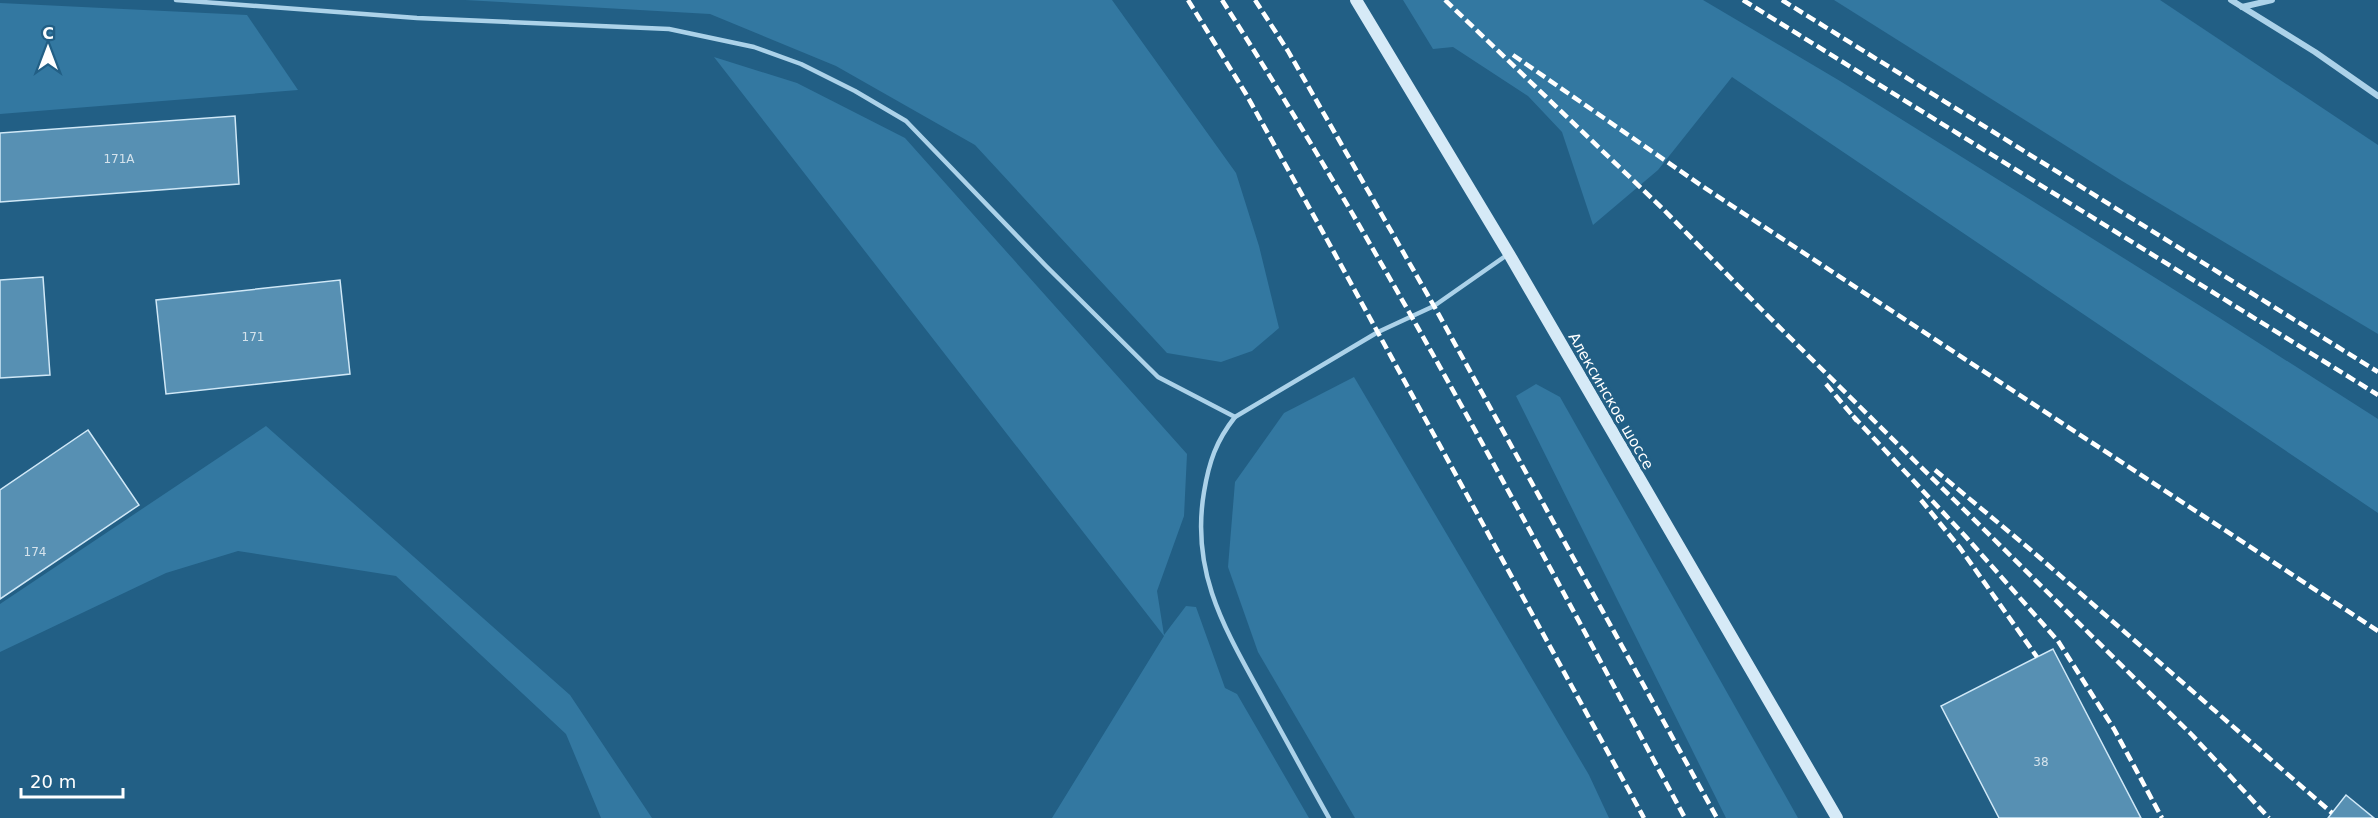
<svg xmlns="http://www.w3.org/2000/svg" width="2378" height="818" font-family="'DejaVu Sans',sans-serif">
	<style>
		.green { fill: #3378a1 }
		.building { fill: #5790b3; stroke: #d0e8f7; stroke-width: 1.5 }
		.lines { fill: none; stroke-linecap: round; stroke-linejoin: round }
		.lane { stroke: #acd2e9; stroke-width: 4.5 }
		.street { stroke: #acd2e9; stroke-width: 6 }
		.secondary { stroke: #d6eaf7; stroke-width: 12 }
		.rail { stroke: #fff; stroke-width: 4.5; stroke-dasharray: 10 4.5; stroke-linecap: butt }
		.labels { text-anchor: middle; stroke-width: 6; stroke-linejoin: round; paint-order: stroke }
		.number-label { font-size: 12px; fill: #d5e3ec }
		.street-label { font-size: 15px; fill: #fff; stroke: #225f85 }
	</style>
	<rect width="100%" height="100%" fill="#225f85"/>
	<g class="green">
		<polygon points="465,0 1112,0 1236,173 1259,246 1279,328 1252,351 1221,362 1167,353 975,145 836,66 710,14"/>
		<polygon points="1403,0 1703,0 1840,81 2218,317 2378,419 2378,513 1732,77 1658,170 1593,225 1562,132 1528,96 1453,47 1433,49"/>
		<polygon points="1834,0 2160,0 2378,145 2378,334 2122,181"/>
		<polygon points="0,3 247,15 298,90 0,114"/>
		<polygon points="714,57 797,83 905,138 1187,454 1184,516 1157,591 1164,635 1186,606 1196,607 1225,688 1237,694 1309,818 1052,818 1164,636"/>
		<polygon points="1354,377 1589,775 1609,818 1355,818 1258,652 1228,567 1235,482 1284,413"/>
		<polygon points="1536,384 1560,397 1798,818 1726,818 1516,396"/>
		<polygon points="266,426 570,695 652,818 601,818 566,734 396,576 238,551 166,573 0,652 0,604"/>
	</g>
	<g class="building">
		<polygon points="235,116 239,184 0,202 0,133"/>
		<polygon points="43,277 50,375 0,378 0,280"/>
		<polygon points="340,280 350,374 166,394 156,300"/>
		<polygon points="88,430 139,505 0,599 0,490"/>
		<polygon points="2053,649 2141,818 1999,818 1941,706"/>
		<polygon points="2346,795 2374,818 2328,818"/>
	</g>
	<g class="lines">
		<g class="lane">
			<polyline points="176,0 417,18 669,29 754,47 801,64 855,91 906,121 1046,266 1158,377 1235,417"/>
			<path d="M1329 818C1307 779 1286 740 1265 702 1227 632 1190 575 1204 492 1209 462 1216 441 1235 417L1378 332 1434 306 1507 255"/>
		</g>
		<g class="street">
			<polyline points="2231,0 2315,52 2378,96"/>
			<polyline points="2242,7 2272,0"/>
		</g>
		<polyline class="secondary" points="1356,0 1509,254 1837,818"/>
		<g class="rail">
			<polyline points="1188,0 1246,94 1325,236 1644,818"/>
			<path d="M1222 0C1391 264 1536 543 1685 818"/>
			<polyline points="1255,0 1288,51 1434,306 1717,818"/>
			<polyline points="1445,0 1662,208 1762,310 2192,735 2269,818"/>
			<polyline points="1743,0 2378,395"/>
			<polyline points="1782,0 2378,372"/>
			<polyline points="1513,55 1702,186 2378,631"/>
			<polyline points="1826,384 1857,421"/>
			<polyline points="1853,416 1966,537 2058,641 2114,729 2162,818"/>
			<polyline points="1935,470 2032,551 2332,813"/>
			<polyline points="1921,500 1960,548 2037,657"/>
		</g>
	</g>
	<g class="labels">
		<g class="number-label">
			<text x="119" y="163">171А</text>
			<text x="253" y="341">171</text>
			<text x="35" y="556">174</text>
			<text x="2041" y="766">38</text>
		</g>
		<g class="street-label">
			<text transform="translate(1611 401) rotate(60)" y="5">Алексинское шоссе</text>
		</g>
	</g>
	<g transform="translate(48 48)" stroke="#225f85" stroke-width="4.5" paint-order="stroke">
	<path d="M0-4.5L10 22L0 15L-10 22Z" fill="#ffffff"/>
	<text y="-9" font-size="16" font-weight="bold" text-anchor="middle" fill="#ffffff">С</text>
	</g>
	<path d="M21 788v9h102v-9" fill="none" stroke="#ffffff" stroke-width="3"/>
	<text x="30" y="788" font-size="18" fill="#ffffff" stroke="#225f85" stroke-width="4.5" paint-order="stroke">20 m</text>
</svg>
